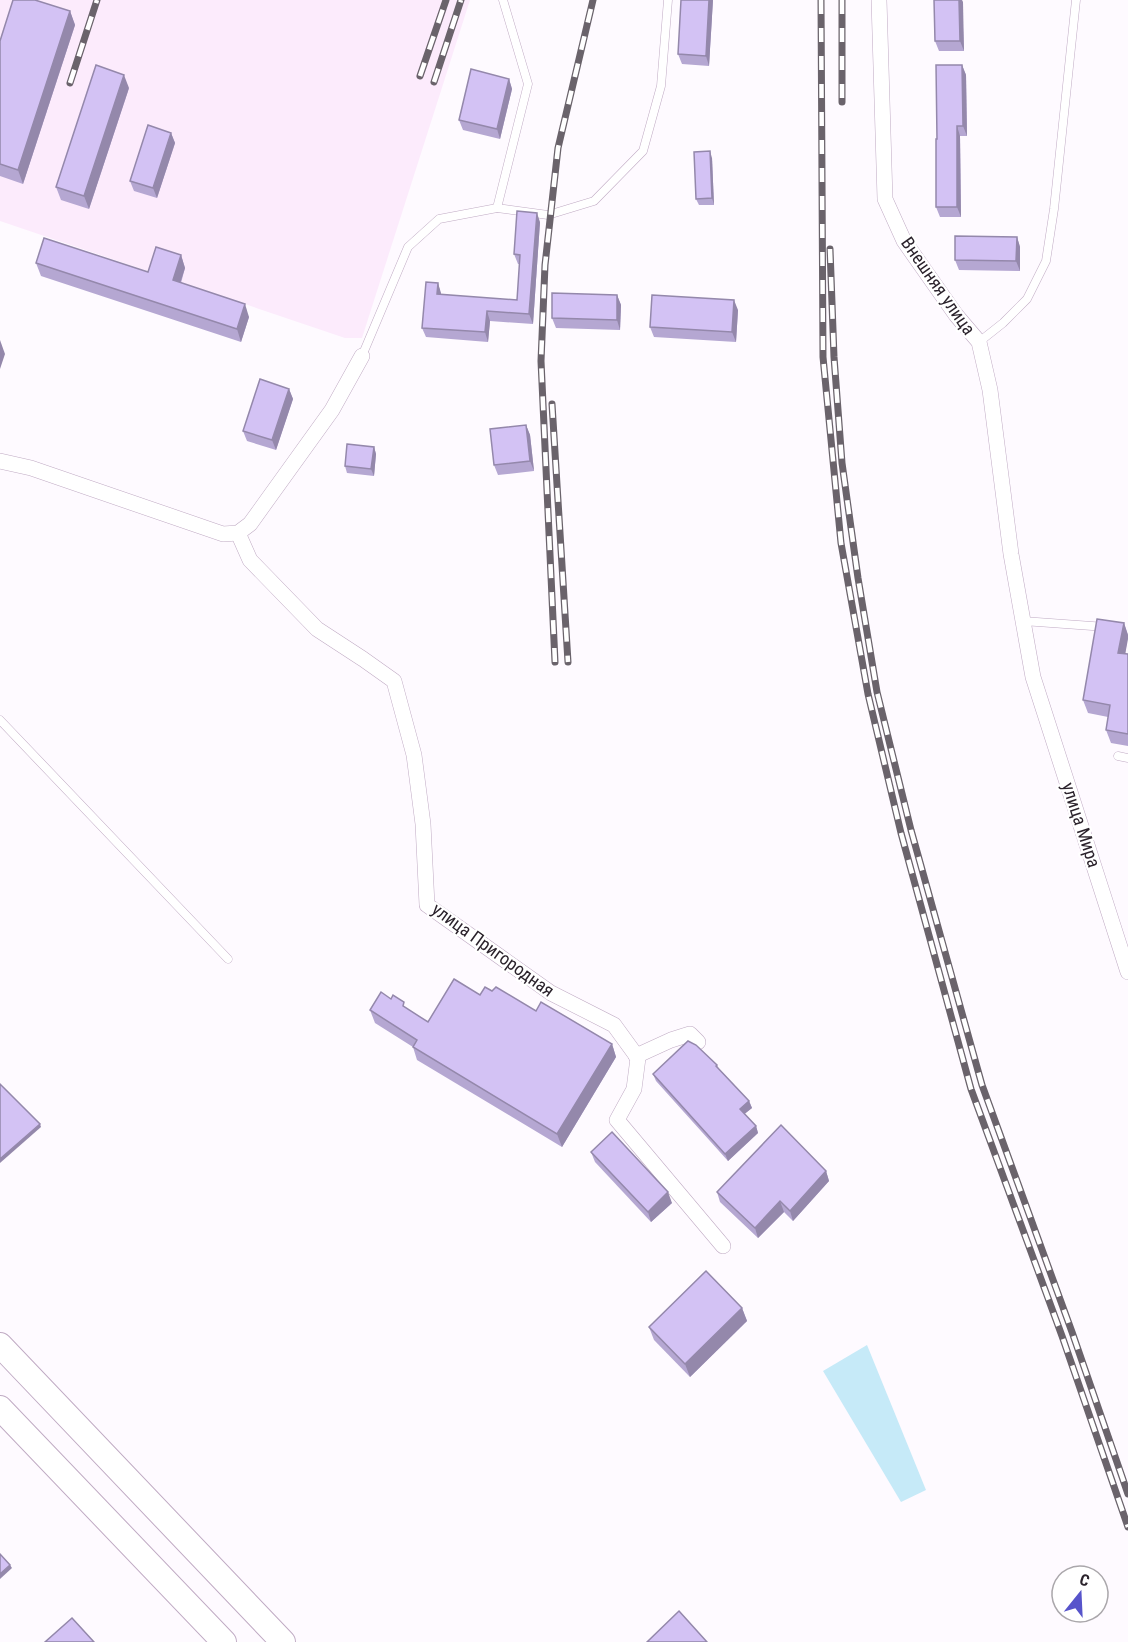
<svg xmlns="http://www.w3.org/2000/svg" width="1128" height="1642" font-family="'Roboto Condensed',sans-serif">
	<style>
		.industrial { fill: #fcebfc }
		.water { fill: #c6eaf8 }
		.lines { fill: none; stroke-linecap: round; stroke-linejoin: round }
		.lane-casing { stroke: #c0abc4; stroke-width: 9 }
		.street-casing { stroke: #c0abc4; stroke-width: 16 }
		.primary-casing { stroke: #c0abc4; stroke-width: 26 }
		.lane { stroke: #fff; stroke-width: 8 }
		.street { stroke: #fff; stroke-width: 15 }
		.primary { stroke: #fff; stroke-width: 24 }
		.rail-casing { stroke: #6a636b; stroke-width: 7 }
		.rail { stroke: #fff; stroke-width: 4.5; stroke-dasharray: 14; stroke-linecap: butt }
		.wall { fill: #b5a7d2 }
		.shaded-wall { fill: #9488ab }
		.building { fill: #d3c2f4; stroke: #9488ab; stroke-width: 1.5 }
		.labels { text-anchor: middle; stroke-width: 4.5; stroke-linejoin: round; paint-order: stroke }
		.street-label { font-size: 18px; fill: #2b232c; stroke: #fff }
	</style>
	<rect width="100%" height="100%" fill="#fefaff"/>
	<polygon class="industrial" points="0,0 470,0 362,338 345,338 0,221"/>
	<polygon class="water" points="867,1345 926,1490 901,1502 823,1371"/>
	<g class="lines">
		<g class="lane-casing">
			<g id="lane">
				<polyline points="503,0 528,84 497,208 548,215 594,201 643,151 661,86 668,0"/>
				<polyline points="979,342 1003,323 1027,299 1046,261 1054,209 1076,0"/>
				<polyline points="362,356 408,247 439,219 497,208"/>
				<polyline points="1023,621 1106,627"/>
				<polyline points="0,720 228,959"/>
				<polyline points="1118,756 1128,758"/>
			</g>
		</g>
		<g class="street-casing">
			<g id="street">
				<polyline points="879,0 885,199 904,241 956,315 979,342 990,390 1011,554 1033,677 1128,972"/>
				<polyline points="0,461 31,468 223,534 238,533 250,524 332,410 362,356"/>
				<polyline points="238,533 250,560 317,629 363,659 394,681 414,755 423,824 427,905 551,993 614,1025 638,1058 634,1089 617,1120 723,1246"/>
				<polyline points="636,1056 671,1040 690,1034 698,1042"/>
			</g>
		</g>
		<g class="primary-casing">
			<g id="primary">
				<polyline points="0,1345 283,1642"/>
				<polyline points="0,1408 224,1642"/>
			</g>
		</g>
		<use href="#lane" class="lane"/>
		<use href="#street" class="street"/>
		<use href="#primary" class="primary"/>
		<g class="rail-casing">
			<g id="rail">
				<polyline points="821,0 823,357 841,543 868,694 901,833 971,1089 1062,1336 1128,1527"/>
				<polyline points="842,0 842,102"/>
				<polyline points="420,76 446,0"/>
				<polyline points="434,82 461,0"/>
				<polyline points="70,83 97,0"/>
				<polyline points="830,249 834,357 842,463 858,578 877,692 911,830 982,1085 1072,1332 1128,1494"/>
				<polyline points="552,404 568,662"/>
				<polyline points="555,662 541,361 545,265 558,148 593,0"/>
			</g>
		</g>
		<use href="#rail" class="rail"/>
	</g>
	<g class="wall">
		<polygon points="713,0 709,66 682,64 678,54"/>
		<polygon points="934,0 962,0 964,51 939,51 935,41"/>
		<polygon points="70,11 75,25 23,184 0,176 0,41"/>
		<polygon points="962,65 966,75 967,136 960,136 961,217 940,217 936,207 937,139"/>
		<polygon points="509,79 512,89 500,139 463,130 459,120"/>
		<polygon points="129,88 89,209 61,200 56,187"/>
		<polygon points="171,133 175,143 157,198 134,191 130,181"/>
		<polygon points="712,158 714,205 699,205 696,199"/>
		<polygon points="540,222 533,324 490,321 488,342 426,337 422,328 438,283 441,295 517,300 520,264 518,264 514,254"/>
		<polygon points="1017,237 1020,247 1020,271 959,270 955,260"/>
		<polygon points="181,255 185,268 181,283 249,317 241,342 41,276 36,263 148,272"/>
		<polygon points="617,295 621,305 620,330 556,328 552,318"/>
		<polygon points="738,310 736,342 654,337 650,327"/>
		<polygon points="289,389 293,399 276,450 247,441 243,431"/>
		<polygon points="526,425 530,435 534,471 498,475 494,465"/>
		<polygon points="374,447 376,454 374,476 347,473 345,466"/>
		<polygon points="1124,623 1128,635 1125,654 1128,654 1128,746 1111,743 1106,730 1108,717 1088,713 1083,700"/>
		<polygon points="492,991 612,1044 616,1057 562,1147 417,1060 413,1047 375,1023 370,1010 391,999 428,1022 480,995"/>
		<polygon points="717,1065 719,1069 749,1101 752,1108 744,1114 756,1126 758,1133 728,1161 656,1081 653,1074"/>
		<polygon points="591,1152 672,1203 651,1222 595,1162"/>
		<polygon points="826,1171 829,1181 793,1221 784,1212 758,1238 720,1202 717,1192"/>
		<polygon points="742,1308 747,1321 690,1377 654,1340 649,1327"/>
	</g>
	<g class="shaded-wall">
		<polygon points="709,0 713,0 709,66 706,56"/>
		<polygon points="959,0 962,0 963,2 964,51 960,41"/>
		<polygon points="70,11 75,25 23,184 18,170"/>
		<polygon points="962,65 966,75 967,136 963,126"/>
		<polygon points="124,75 129,88 89,209 84,196"/>
		<polygon points="509,79 512,89 500,139 497,129"/>
		<polygon points="957,126 960,136 961,217 957,207"/>
		<polygon points="171,133 175,143 157,198 153,188"/>
		<polygon points="710,151 712,158 714,205 712,198"/>
		<polygon points="537,213 540,222 533,324 529,314"/>
		<polygon points="1017,237 1020,247 1020,271 1016,261"/>
		<polygon points="181,255 185,268 177,293 173,280"/>
		<polygon points="438,283 441,293 440,304 437,294"/>
		<polygon points="617,295 621,305 620,330 617,320"/>
		<polygon points="734,300 738,310 736,342 732,332"/>
		<polygon points="245,304 249,317 241,342 237,329"/>
		<polygon points="487,311 490,321 488,342 485,332"/>
		<polygon points="0,340 5,354 0,369"/>
		<polygon points="289,389 293,399 276,450 272,440"/>
		<polygon points="526,425 530,435 534,471 530,461"/>
		<polygon points="374,447 376,454 374,476 371,469"/>
		<polygon points="1124,623 1128,635 1128,639 1123,666 1118,653"/>
		<polygon points="612,1044 616,1057 562,1147 557,1134"/>
		<polygon points="749,1101 752,1108 742,1116 740,1109"/>
		<polygon points="40,1124 41,1127 0,1163 0,1159"/>
		<polygon points="756,1126 758,1133 728,1161 725,1154"/>
		<polygon points="826,1171 829,1181 793,1221 790,1211"/>
		<polygon points="668,1192 672,1203 651,1222 648,1212"/>
		<polygon points="780,1201 784,1212 758,1238 755,1228"/>
		<polygon points="742,1308 747,1321 690,1377 685,1364"/>
		<polygon points="10,1565 12,1568 0,1579 0,1574"/>
	</g>
	<g class="building">
		<polygon points="13,0 35,0 70,11 18,170 0,164 0,41"/>
		<polygon points="681,0 709,0 706,56 678,54"/>
		<polygon points="934,0 959,0 960,41 935,41"/>
		<polygon points="96,65 124,75 84,196 56,187"/>
		<polygon points="936,65 962,65 963,126 957,126 957,207 936,207 936,139 937,139"/>
		<polygon points="471,69 509,79 497,129 459,120"/>
		<polygon points="148,125 171,133 153,188 130,181"/>
		<polygon points="710,151 712,198 696,199 694,152"/>
		<polygon points="517,211 537,213 529,314 487,311 485,332 422,328 426,282 438,283 437,294 517,300 520,255 514,254"/>
		<polygon points="955,236 1017,237 1016,261 955,260"/>
		<polygon points="44,238 148,272 156,247 181,255 173,280 245,304 237,329 36,263"/>
		<polygon points="552,293 617,295 617,320 552,318"/>
		<polygon points="652,295 734,300 732,332 650,327"/>
		<polygon points="260,379 289,389 272,440 243,431"/>
		<polygon points="526,425 530,461 494,465 490,429"/>
		<polygon points="347,444 374,447 371,469 345,466"/>
		<polygon points="1097,619 1124,623 1118,653 1128,654 1128,734 1106,730 1110,705 1083,700"/>
		<polygon points="454,979 480,995 485,987 492,991 496,987 536,1011 541,1002 612,1044 557,1134 413,1047 417,1040 370,1010 381,992 391,999 393,995 404,1002 403,1006 428,1022"/>
		<polygon points="688,1041 696,1045 717,1065 716,1066 749,1101 740,1109 756,1126 725,1154 653,1074"/>
		<polygon points="0,1084 40,1124 0,1159"/>
		<polygon points="781,1125 826,1171 790,1211 780,1201 755,1228 717,1192"/>
		<polygon points="612,1132 668,1192 648,1212 591,1152"/>
		<polygon points="706,1271 742,1308 685,1364 649,1327"/>
		<polygon points="0,1554 10,1565 0,1574"/>
		<polygon points="679,1611 707,1642 647,1642"/>
		<polygon points="72,1618 94,1642 45,1642"/>
	</g>
	<g class="labels">
		<g class="street-label">
			<text transform="translate(938 286) rotate(55)" y="6">Внешняя улица</text>
			<text transform="translate(1081 825) rotate(72)" y="6">улица Мира</text>
			<text transform="translate(493 950) rotate(36)" y="6">улица Пригородная</text>
		</g>
	</g>
	<g transform="translate(1080 1594) rotate(18)"><circle r="28" fill="#ffffff" stroke="#aaa7ab" stroke-width="1.5"/>
	<path d="M0-4.5L10 22L0 15L-10 22Z" fill="#5754cb"/>
	<text y="-9" font-size="16" font-weight="bold" text-anchor="middle" fill="#2b232c">С</text>
	</g>
</svg>
